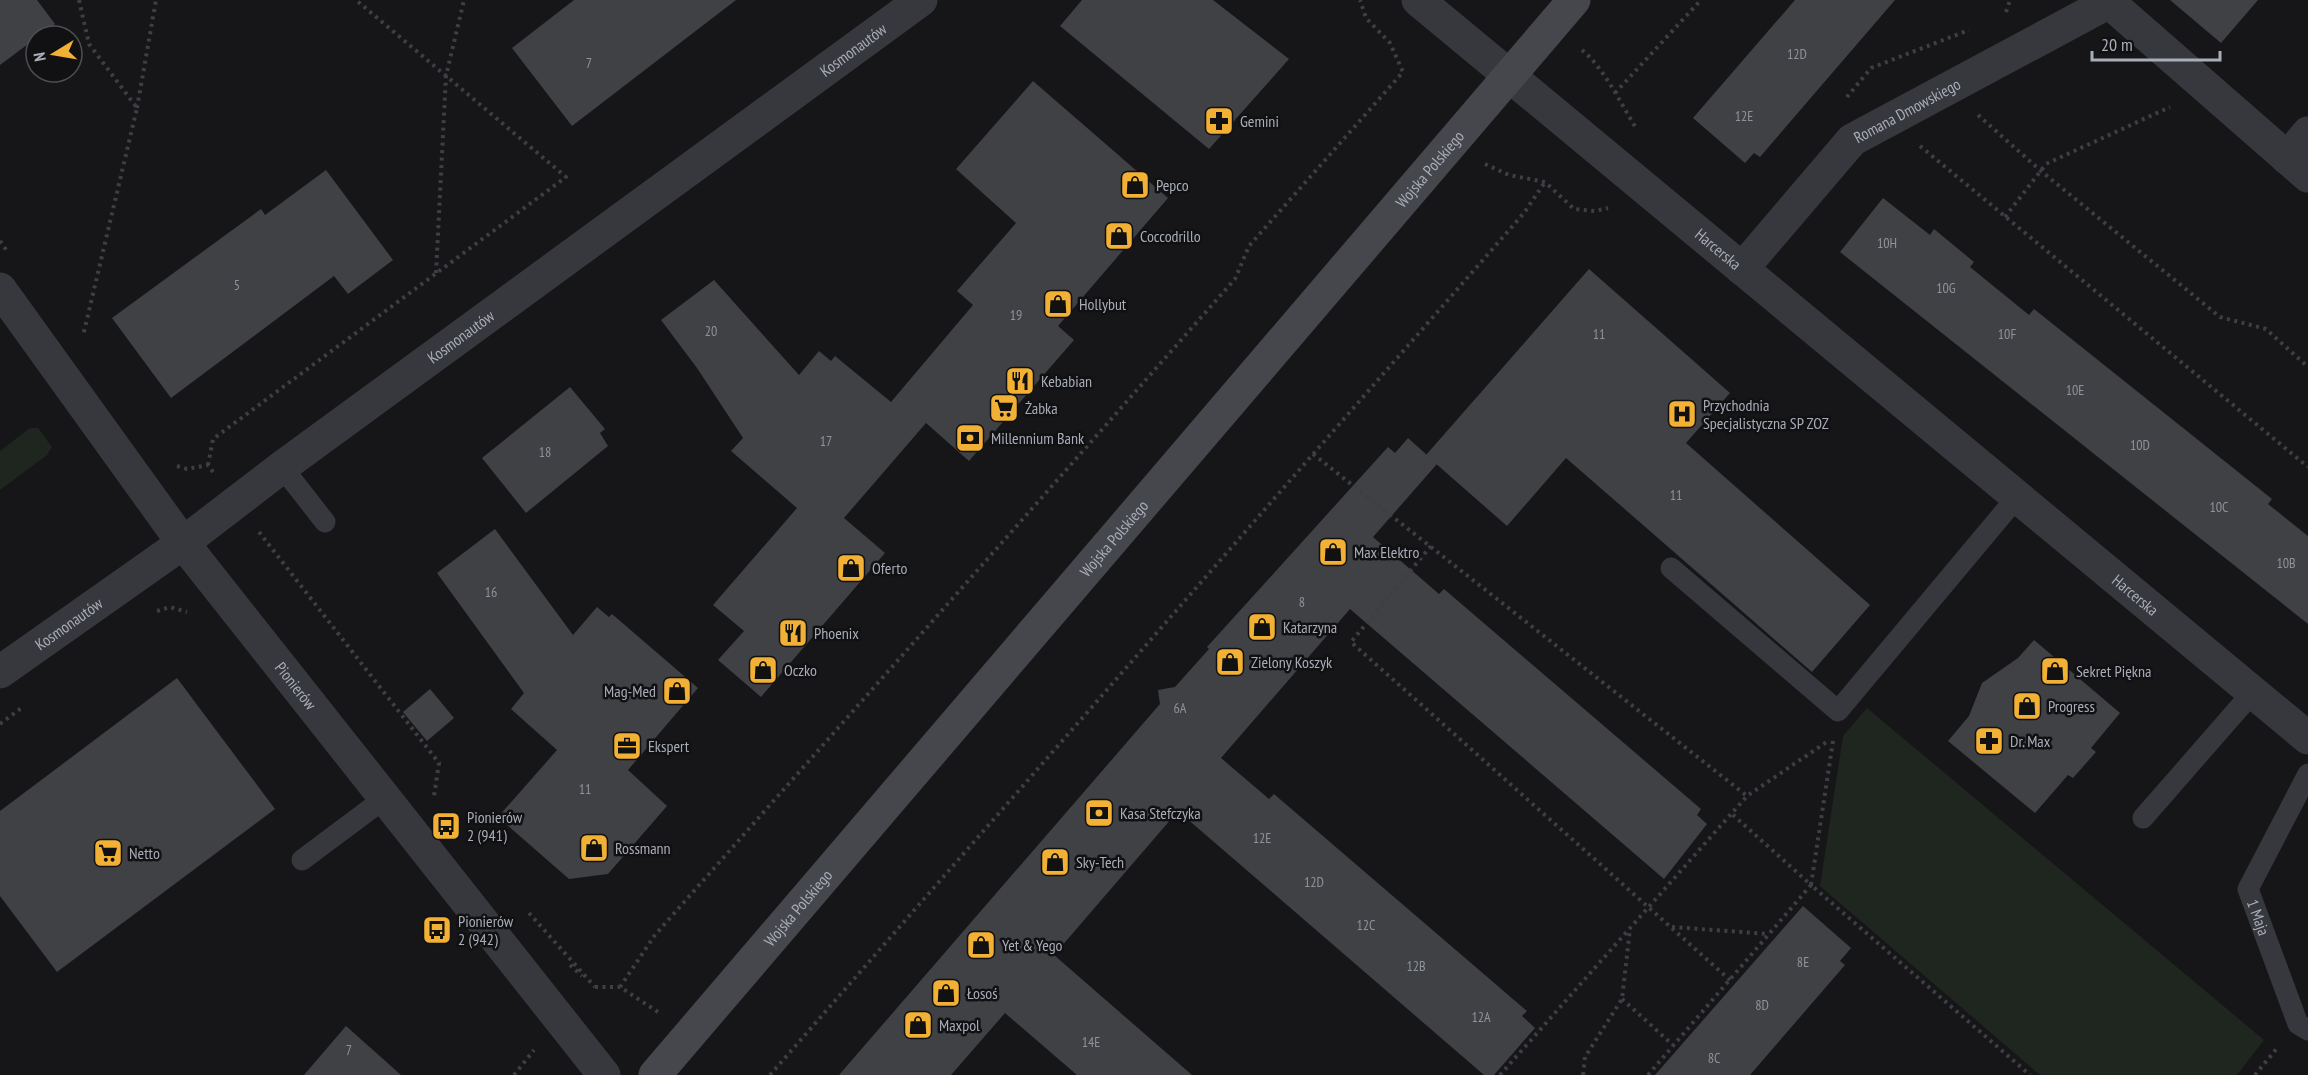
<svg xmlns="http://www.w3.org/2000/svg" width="2308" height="1075" font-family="'PT Sans Narrow',sans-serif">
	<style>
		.green { fill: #1e261f }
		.building { fill: #404145 }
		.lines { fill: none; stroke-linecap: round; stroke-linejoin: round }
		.path { stroke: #3d3f44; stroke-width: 4; stroke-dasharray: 3 4.5; stroke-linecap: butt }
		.lane { stroke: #37383d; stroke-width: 21 }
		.street { stroke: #37383d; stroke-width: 33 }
		.secondary { stroke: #45474d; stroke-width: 33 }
		.labels { text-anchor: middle; stroke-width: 5; stroke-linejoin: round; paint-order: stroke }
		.number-label { font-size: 14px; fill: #8e929b }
		.street-label { font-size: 16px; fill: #a8adb8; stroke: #111113 }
		.poi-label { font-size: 16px; fill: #a8adb8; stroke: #111113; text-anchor: start }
	</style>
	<rect width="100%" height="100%" fill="#161618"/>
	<g class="green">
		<polygon points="30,428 38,428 52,447 47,455 0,490 0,451"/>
		<polygon points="1867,708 2264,1040 2237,1075 2040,1075 1820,886 1843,736"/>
	</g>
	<g class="building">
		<polygon points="0,0 37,0 55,24 0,65"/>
		<polygon points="574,0 736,0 572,126 512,48"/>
		<polygon points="1082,0 1213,0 1289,59 1209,149 1060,26"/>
		<polygon points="1795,0 1895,0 1760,157 1754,153 1745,163 1693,118"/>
		<polygon points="2170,0 2258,0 2221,43"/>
		<polygon points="1033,81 1168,198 1058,326 1074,340 969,461 926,423 844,518 885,553 761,697 718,660 744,631 713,605 797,508 731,451 743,438 697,368 661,320 714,280 799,375 819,351 831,361 835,356 891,402 973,305 957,291 1016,223 956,169"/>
		<polygon points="326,170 393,260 348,294 334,276 171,398 112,318 261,209 265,215"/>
		<polygon points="1883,198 1930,235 1934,229 1974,262 1970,267 2029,315 2034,309 2272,499 2268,504 2308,536 2308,624 1840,252"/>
		<polygon points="1589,269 1730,393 1686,443 1870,605 1812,672 1566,458 1507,526 1426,455"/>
		<polygon points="570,387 605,429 600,433 608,446 526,513 482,458"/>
		<polygon points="1408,438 1437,464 1373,537 1439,594 1444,589 1701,809 1697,815 1707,824 1664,879 1350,609 1221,758 1269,799 1274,794 1527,1011 1522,1016 1535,1028 1494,1075 1484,1075 1178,811 1054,955 1192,1075 1077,1075 1005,1013 951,1075 839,1075 1160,704 1158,690 1175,687 1209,649 1207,647 1388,447 1395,453"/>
		<polygon points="495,529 573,635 597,607 609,617 612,614 698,688 628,770 667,806 608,874 569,879 498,817 557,750 511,709 524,693 437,573"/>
		<polygon points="2034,640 2120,713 2091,748 2096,752 2073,778 2068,775 2035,813 1948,741 1969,716 1982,683 2018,658"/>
		<polygon points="177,678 275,809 57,972 0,896 0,811"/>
		<polygon points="430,689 454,718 427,741 403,712"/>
		<polygon points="1803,906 1851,948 1840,961 1845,965 1750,1075 1655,1075"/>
		<polygon points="346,1026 401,1075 304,1075"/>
	</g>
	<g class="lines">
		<g class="path">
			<polyline points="79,0 89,44 137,108 83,336"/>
			<polyline points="2006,12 2010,0"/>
			<path d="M1582 50C1604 68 1621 104 1636 128"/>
			<polyline points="1615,93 1701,0"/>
			<polyline points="1847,97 1871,68 1969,30"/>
			<polyline points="137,108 156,0"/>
			<polyline points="1978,115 2041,171 2220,317 2266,329 2308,367"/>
			<polyline points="1920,146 2308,467"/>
			<polyline points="1485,164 1509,175 1545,182 1574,209 1595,211 1608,208"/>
			<polyline points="2005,217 2046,164 2170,107"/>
			<polyline points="0,241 7,251"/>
			<polyline points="436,273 446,76 464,0"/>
			<polyline points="1313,454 1747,796"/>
			<polyline points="208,465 213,439 566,177 356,0"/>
			<polyline points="177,466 187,469 208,465 213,472"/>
			<polyline points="259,532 439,763 434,796"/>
			<polyline points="1431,546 1351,642 1730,980"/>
			<polyline points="157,611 170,607 187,612"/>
			<polyline points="0,724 24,706"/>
			<polyline points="1833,741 1811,885 2030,1075"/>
			<polyline points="529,913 595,987"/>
			<polyline points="1672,927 1769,934"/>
			<polyline points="570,965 582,976"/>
			<polyline points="595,987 620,987 658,1012"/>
			<polyline points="620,987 655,935 1235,279 1249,246 1403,72 1390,43 1366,18 1360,0"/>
			<polyline points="1622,999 1673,1045"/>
			<polyline points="514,1075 534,1050"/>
			<polyline points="770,1075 1524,213 1545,182"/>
			<polyline points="1500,1075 1747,796 1828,741"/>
			<polyline points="1583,1075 1585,1057 1622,999 1630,929"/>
			<polyline points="1648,1075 1811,885 1732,814"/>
			<polyline points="2255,1075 2278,1047"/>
		</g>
		<g class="lane">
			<polyline points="282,467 325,522"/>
			<polyline points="1671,568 1838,711 2017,497"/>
			<path id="s1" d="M2308 774 2248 889 2298 1024 2308 1030"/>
			<polyline points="2143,818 2253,692"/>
			<polyline points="302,860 385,798"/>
		</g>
		<g class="street">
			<path id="s2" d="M1418 0 2308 738"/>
			<polyline points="2110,3 2308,176"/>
			<polyline points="2287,158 2308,133"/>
			<path id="s3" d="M1742 269 1852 140 2113 0"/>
			<path id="s4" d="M0 289 183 543 604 1075"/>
			<path id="s5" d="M0 672 183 543 282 467 921 0"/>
		</g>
		<path class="secondary" id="s6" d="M655 1075 1574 0"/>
	</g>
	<defs>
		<g id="pharmacy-square" transform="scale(1.5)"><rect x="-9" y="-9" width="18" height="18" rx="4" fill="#f2b134" stroke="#111113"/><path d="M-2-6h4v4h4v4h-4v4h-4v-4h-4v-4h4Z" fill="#111"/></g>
		<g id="shop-square" transform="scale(1.5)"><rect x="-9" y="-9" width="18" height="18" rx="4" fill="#f2b134" stroke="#111113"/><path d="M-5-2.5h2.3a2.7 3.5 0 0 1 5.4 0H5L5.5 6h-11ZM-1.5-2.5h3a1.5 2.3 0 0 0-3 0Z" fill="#111"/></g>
		<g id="restaurant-square" transform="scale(1.5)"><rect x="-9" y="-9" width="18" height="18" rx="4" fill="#f2b134" stroke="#111113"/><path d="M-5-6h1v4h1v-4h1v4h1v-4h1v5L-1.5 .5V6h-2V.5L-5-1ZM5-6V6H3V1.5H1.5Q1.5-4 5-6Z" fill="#111"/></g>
		<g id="supermarket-square" transform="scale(1.5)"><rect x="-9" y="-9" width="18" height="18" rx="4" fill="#f2b134" stroke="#111113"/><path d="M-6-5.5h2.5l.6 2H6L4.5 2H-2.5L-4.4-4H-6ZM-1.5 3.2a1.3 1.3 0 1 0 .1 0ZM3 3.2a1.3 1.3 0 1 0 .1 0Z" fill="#111"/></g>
		<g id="hospital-square" transform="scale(1.5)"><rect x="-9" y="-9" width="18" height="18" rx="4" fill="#f2b134" stroke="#111113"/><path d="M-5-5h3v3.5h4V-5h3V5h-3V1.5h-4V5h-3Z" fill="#111"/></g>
		<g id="bank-square" transform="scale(1.5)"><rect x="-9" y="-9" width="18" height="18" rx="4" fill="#f2b134" stroke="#111113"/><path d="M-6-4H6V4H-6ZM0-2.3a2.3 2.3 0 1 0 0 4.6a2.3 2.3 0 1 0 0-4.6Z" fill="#111"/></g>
		<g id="office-square" transform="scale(1.5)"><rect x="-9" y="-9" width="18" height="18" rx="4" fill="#f2b134" stroke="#111113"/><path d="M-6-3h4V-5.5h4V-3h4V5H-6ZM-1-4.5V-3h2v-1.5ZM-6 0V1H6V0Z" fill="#111"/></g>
		<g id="bus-square" transform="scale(1.5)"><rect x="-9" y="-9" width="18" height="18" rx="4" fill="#f2b134" stroke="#111113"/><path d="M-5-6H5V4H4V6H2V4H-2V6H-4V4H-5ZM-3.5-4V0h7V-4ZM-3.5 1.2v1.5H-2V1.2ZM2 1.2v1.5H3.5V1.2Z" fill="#111"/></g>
	</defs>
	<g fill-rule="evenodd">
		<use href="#pharmacy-square" x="1219" y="121"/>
		<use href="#shop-square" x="1135" y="185"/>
		<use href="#shop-square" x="1119" y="236"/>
		<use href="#shop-square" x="1058" y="304"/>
		<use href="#restaurant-square" x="1020" y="381"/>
		<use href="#supermarket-square" x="1004" y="408"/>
		<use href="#hospital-square" x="1682" y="414"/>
		<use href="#bank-square" x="970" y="438"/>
		<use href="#shop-square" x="1333" y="552"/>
		<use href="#shop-square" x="851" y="568"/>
		<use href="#shop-square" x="1262" y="627"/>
		<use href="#restaurant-square" x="793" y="633"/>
		<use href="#shop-square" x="1230" y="662"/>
		<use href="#shop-square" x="763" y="670"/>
		<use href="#shop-square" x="2055" y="671"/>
		<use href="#shop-square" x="677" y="691"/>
		<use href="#shop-square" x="2027" y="706"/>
		<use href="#pharmacy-square" x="1989" y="741"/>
		<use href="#office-square" x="627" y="746"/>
		<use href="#bank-square" x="1099" y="813"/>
		<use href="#bus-square" x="446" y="826"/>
		<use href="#shop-square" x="594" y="848"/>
		<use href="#supermarket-square" x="108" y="853"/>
		<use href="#shop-square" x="1055" y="862"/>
		<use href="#bus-square" x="437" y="930"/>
		<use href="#shop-square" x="981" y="945"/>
		<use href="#shop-square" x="946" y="993"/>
		<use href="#shop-square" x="918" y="1025"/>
	</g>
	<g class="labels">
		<g class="number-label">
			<text x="1797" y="59">12D</text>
			<text x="589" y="68">7</text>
			<text x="1744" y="121">12E</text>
			<text x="1887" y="248">10H</text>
			<text x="237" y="290">5</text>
			<text x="1946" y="293">10G</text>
			<text x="1016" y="320">19</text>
			<text x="711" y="336">20</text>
			<text x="1599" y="339">11</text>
			<text x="2007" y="339">10F</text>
			<text x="2075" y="395">10E</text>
			<text x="826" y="446">17</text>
			<text x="2140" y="450">10D</text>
			<text x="545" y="457">18</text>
			<text x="1676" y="500">11</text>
			<text x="2219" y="512">10C</text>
			<text x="2286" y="568">10B</text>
			<text x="491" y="597">16</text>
			<text x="1302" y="607">8</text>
			<text x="1180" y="713">6A</text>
			<text x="585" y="794">11</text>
			<text x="1262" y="843">12E</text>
			<text x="1314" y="887">12D</text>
			<text x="1366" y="930">12C</text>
			<text x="1803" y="967">8E</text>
			<text x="1416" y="971">12B</text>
			<text x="1762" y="1010">8D</text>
			<text x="1481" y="1022">12A</text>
			<text x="1091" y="1047">14E</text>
			<text x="349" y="1055">7</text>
			<text x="1714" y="1063">8C</text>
		</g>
		<g class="street-label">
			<text dy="6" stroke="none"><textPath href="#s5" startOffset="1056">Kosmonautów</textPath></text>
			<text dy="6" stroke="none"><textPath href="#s3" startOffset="232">Romana Dmowskiego</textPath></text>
			<text dy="6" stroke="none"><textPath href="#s6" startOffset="1192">Wojska Polskiego</textPath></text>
			<text dy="6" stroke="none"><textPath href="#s2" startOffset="390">Harcerska</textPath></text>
			<text dy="6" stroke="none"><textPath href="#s5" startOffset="570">Kosmonautów</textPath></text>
			<text dy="6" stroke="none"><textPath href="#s6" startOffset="706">Wojska Polskiego</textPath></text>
			<text dy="6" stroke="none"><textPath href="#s2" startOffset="932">Harcerska</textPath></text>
			<text dy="6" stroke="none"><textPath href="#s5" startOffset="84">Kosmonautów</textPath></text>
			<text dy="6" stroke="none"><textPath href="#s4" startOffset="495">Pionierów</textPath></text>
			<text dy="6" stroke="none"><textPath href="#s6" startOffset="220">Wojska Polskiego</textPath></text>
			<text dy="6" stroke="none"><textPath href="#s1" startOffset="160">1 Maja</textPath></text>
		</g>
		<g class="poi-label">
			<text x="1240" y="127">Gemini</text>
			<text x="1156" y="191">Pepco</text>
			<text x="1140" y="242">Coccodrillo</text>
			<text x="1079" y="310">Hollybut</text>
			<text x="1041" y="387">Kebabian</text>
			<text x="1703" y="411">Przychodnia<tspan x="1703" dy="18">Specjalistyczna SP ZOZ</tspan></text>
			<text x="1025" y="414">Żabka</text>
			<text x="991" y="444">Millennium Bank</text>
			<text x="1354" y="558">Max Elektro</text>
			<text x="872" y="574">Oferto</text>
			<text x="1283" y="633">Katarzyna</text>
			<text x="814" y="639">Phoenix</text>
			<text x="1251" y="668">Zielony Koszyk</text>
			<text x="784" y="676">Oczko</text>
			<text x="2076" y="677">Sekret Piękna</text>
			<text x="656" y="697" text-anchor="end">Mag-Med</text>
			<text x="2048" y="712">Progress</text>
			<text x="2010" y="747">Dr. Max</text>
			<text x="648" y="752">Ekspert</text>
			<text x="1120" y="819">Kasa Stefczyka</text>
			<text x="467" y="823">Pionierów<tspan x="467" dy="18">2 (941)</tspan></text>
			<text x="615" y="854">Rossmann</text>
			<text x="129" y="859">Netto</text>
			<text x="1076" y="868">Sky-Tech</text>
			<text x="458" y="927">Pionierów<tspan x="458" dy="18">2 (942)</tspan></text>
			<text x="1002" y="951">Yet &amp; Yego</text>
			<text x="967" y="999">Łosoś</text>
			<text x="939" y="1031">Maxpol</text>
		</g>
	</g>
	<g transform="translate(54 54) rotate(259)"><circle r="28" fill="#111113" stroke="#4d4f55" stroke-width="1.5"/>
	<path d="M0-4.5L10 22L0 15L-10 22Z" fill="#f2b134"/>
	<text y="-9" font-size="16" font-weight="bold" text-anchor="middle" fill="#a8adb8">N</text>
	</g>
	<path d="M2092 51v9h128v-9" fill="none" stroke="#a8adb8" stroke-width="3"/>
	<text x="2101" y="51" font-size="18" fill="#a8adb8" stroke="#111113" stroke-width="4.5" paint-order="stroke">20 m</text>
</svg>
